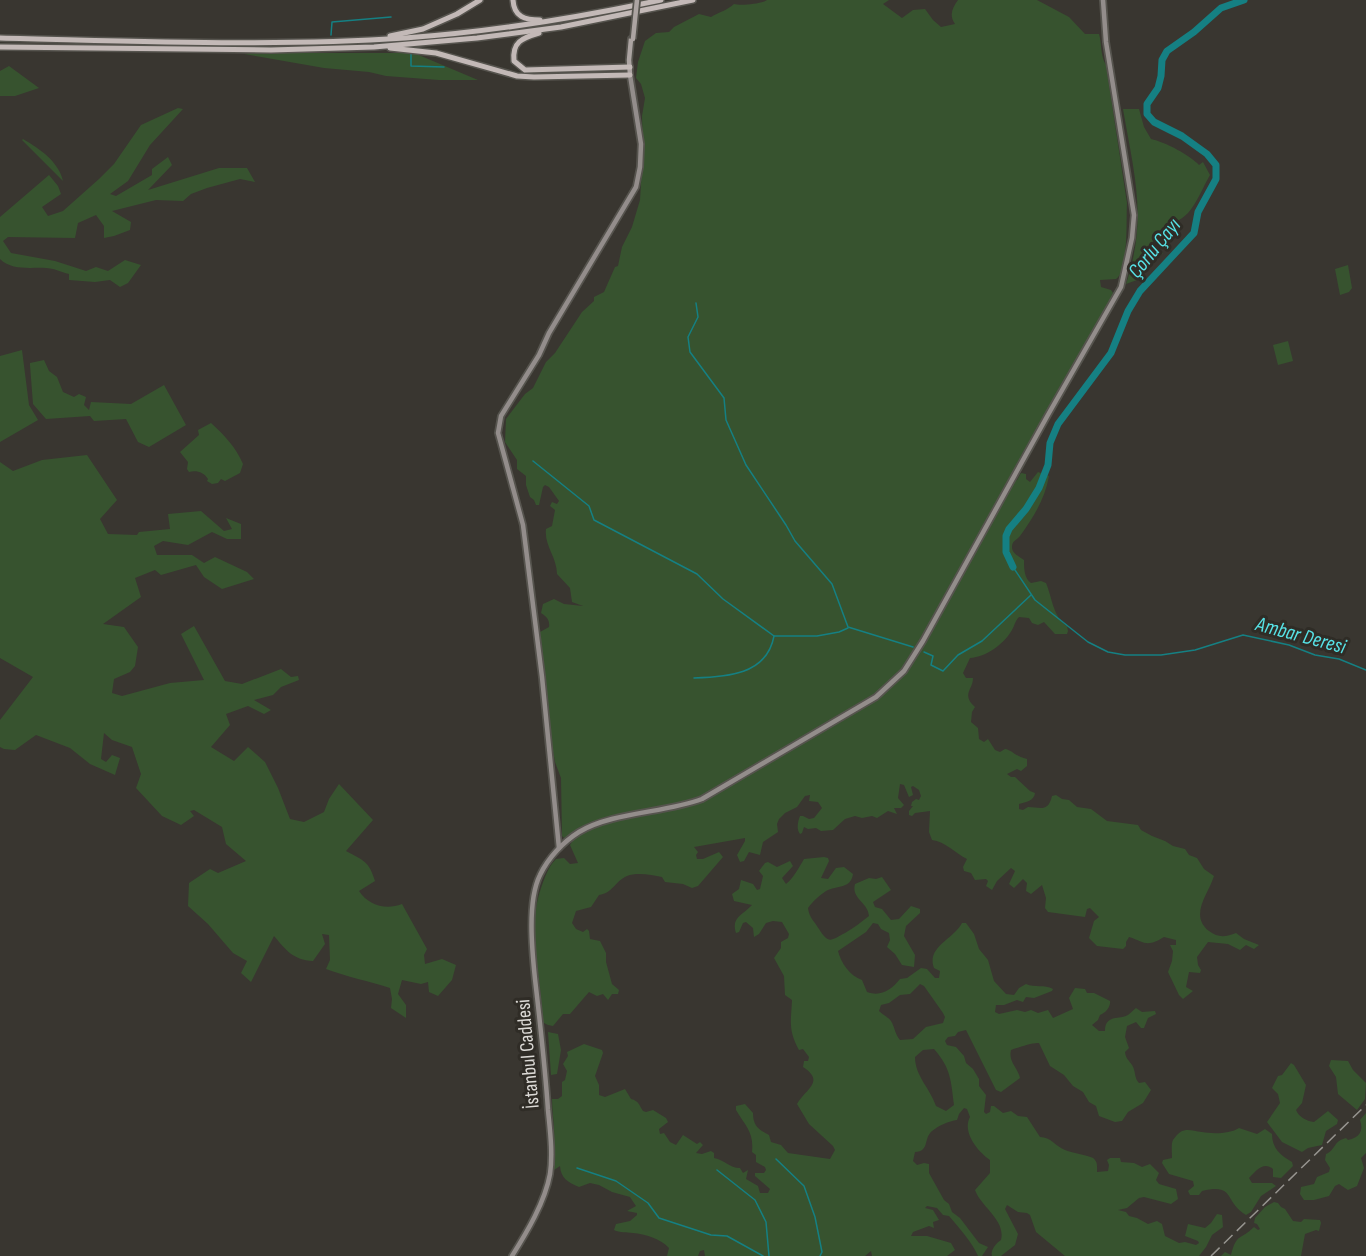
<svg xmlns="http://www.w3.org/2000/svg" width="1366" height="1256" font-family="'Sofia Sans Condensed',sans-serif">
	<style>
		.green { fill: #37532f; fill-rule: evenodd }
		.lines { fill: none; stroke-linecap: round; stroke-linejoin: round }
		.stream { stroke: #158083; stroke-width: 1.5 }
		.river { stroke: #158083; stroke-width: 7 }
		.secondary-casing { stroke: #56544e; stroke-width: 8 }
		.primary-casing { stroke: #56544e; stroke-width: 8 }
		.highway-casing { stroke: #56544e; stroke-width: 8 }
		.secondary { stroke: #938d8b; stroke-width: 4.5 }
		.primary { stroke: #aca4a2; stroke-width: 4.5 }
		.highway { stroke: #c3b9b7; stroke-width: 5 }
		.rail { stroke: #979590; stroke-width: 1.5; stroke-dasharray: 12 6; stroke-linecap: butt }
		.primary-bridge-casing { stroke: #56544e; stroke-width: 8; stroke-linecap: butt }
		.primary-bridge { stroke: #aca4a2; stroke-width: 4.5 }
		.labels { text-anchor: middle; stroke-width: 6; stroke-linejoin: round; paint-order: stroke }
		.street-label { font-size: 20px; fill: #dcdad6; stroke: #2f2c26 }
		.water-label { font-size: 21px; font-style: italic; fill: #57e2e6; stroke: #2f2c26 }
	</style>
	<rect width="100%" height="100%" fill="#393630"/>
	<g class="green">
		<path d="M767 0H889L883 4 902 18 913 10 925 9 933 20 941 27 955 24C949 16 952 8 958 0H1037L1069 17 1085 34H1099C1102 44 1100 55 1106 65L1127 203C1126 219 1129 270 1116 279L1100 280 1101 287 1111 290 1113 293 1099 322 1088 338 1084 348 1060 386 1040 427 1023 452 1012 478 1014 481 1017 480 1021 473 1026 474V479L1030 482 1038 472 1049 476C1045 499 1033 518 1020 536 1017 540 1012 541 1012 547 1012 554 1020 557 1024 560 1024 568 1024 578 1031 583L1041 581 1046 583C1052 597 1053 617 1067 626L1068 631 1067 634H1055L1044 622 1038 625 1032 623 1029 618 1019 617C1015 621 1015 625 1012 630 1004 644 986 657 970 658L963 673 966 678H973C973 690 961 694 975 707L972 712 971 722 978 728 979 739 984 742 988 739 995 750 1000 752 1005 749C1012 750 1016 757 1027 759V766L1021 771 1017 769 1007 774 1011 777H1015L1030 791 1035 793C1034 801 1026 802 1019 804V809L1023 810 1028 807C1040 807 1048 813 1052 796L1056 795 1062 799 1069 800 1077 807 1091 809 1107 821 1138 825 1141 830 1152 836 1165 841 1173 846 1185 849 1189 855 1197 858 1204 869 1214 876C1208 895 1189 915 1209 931 1218 938 1226 937 1236 933L1244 939 1259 945 1254 949 1246 945 1240 950 1228 944 1208 942 1197 957 1198 965 1201 970 1200 973 1189 972 1186 987 1193 991 1183 999 1179 995 1168 972 1172 961 1173 951 1170 945H1176V940L1164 937C1146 948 1145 942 1129 937L1126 942V946L1123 949 1097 946 1089 938 1094 921 1099 917 1090 908 1087 909 1085 917 1048 912 1045 908 1046 898 1042 885 1031 894 1026 891 1027 883 1023 879 1014 888 1009 884 1015 871 1011 868 997 881 992 890 986 886 988 881 986 879 975 880 971 873 964 871 963 867 967 859C956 854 945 841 932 840L929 832 930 811 915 813 912 816 909 815V811L913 806H911L912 802 916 799 919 800 921 796 919 790 913 786 911 787 913 795 909 797 904 785 900 784 898 798 904 805 901 808H894L897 814 888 811 877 818 872 816 862 818 855 816 845 819 833 830 821 831 816 828 808 829 804 827 802 833 800 834C796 829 798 821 800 816H803L809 819 814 818 822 808 818 802 809 801 810 795 805 796 797 807 785 813 779 819 777 824 778 832 763 842 760 855 749 852 744 861 740 862 737 855 745 841V838L694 847 698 852 696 855 697 859H703L719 852 723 857 698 886 692 888 683 884 665 882 662 877C652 875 637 872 627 876 615 881 613 893 599 895L591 907 576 911 572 923 576 929 583 932 587 929 589 931 590 939 600 941 606 953V962L612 984 619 990 618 994H612L608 1000 603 994 597 996 589 992 570 1014H563L553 1026 548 1025 542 1022C543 974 525 936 541 888 545 877 548 867 556 859L564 858 570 864 578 863 570 845 576 836 573 834 564 838 562 836 561 778 555 762 551 741 540 632 549 627C550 620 547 617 541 613L543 604 554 599 564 604 583 606 572 602 570 588 557 574C557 557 544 546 546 529L552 526 555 510 550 506 552 502 557 504 559 501 549 487 545 485 543 487 539 505H536L534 500 530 497 526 485V476L517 469V460L505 442 506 419 525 394 533 388 546 362 555 353 582 312 594 301V297L604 292 615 267 618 266 622 247 632 227 640 200 643 150 642 116 645 98 641 84 636 78 638 62 645 41 656 33 669 32 674 27 699 14 711 17C719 12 728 10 734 4 740 6 762 4 767 0Z"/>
		<polygon points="257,53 414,53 478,80 439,80 386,76 369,72 324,68 244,54"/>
		<polygon points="9,66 39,88 15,96 0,96 0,71"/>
		<path d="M178 108 183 109 150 145 128 181 110 194 116 196 152 175V169L168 157 172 165 148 190 219 168H247L255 182 240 179 207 188 191 194 183 201 156 200 112 211 131 222 130 230 114 236 104 238V226L96 215 78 223 75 238 8 237 3 241 11 253 55 261 86 271 96 267 108 271 125 260 141 265 128 283 120 287 110 280 95 282 69 280V274C61 272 53 268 46 268 31 267 12 271 0 259V217L49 175 58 186 61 194 42 207 48 216 63 211 99 179 114 164 141 125Z"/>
		<path d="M1123 109H1139L1144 127 1151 139C1165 142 1190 155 1199 165L1203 162 1210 175C1203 187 1197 203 1188 213 1170 231 1157 218 1155 249L1163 253 1137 280 1126 284C1148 218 1134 174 1123 109Z"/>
		<path d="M23 139C40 149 58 161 63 181L22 140Z"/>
		<polygon points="1348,265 1352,288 1349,292 1340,295 1335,269"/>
		<polygon points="1288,341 1293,361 1278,365 1273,345"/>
		<polygon points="22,350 29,405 38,420 0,442 0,356"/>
		<polygon points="44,360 49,371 57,377 63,392 74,397 79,394 86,397 84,405 89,410 91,402 131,404 164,385 186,425 149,447 138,442 126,419 94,421 90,416 46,419 33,404 30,365 30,363"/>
		<path d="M211 423C225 436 235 446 243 464L240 473 225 481 221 479 218 483 212 484 207 481 208 479C204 472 196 470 189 472L187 469 188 462 180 452 199 435 198 430Z"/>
		<path d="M87 455 117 500 100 519 108 534 137 535 139 532 170 529 168 514 201 511 224 531 232 529 226 518 241 524V539H227L212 532 188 545 163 541 154 546 157 555H192L204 563 215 557 247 572 254 579 222 589 204 577 196 565 161 575 155 570 135 578 141 597 103 624 124 627 138 647 135 666 130 672 114 679 112 693 122 696 170 683 204 680 181 634 194 626 225 681 242 684 281 669 291 677 298 676 299 680 281 687 273 695 254 700 271 710 264 714 248 706 226 714 230 725 211 747 234 761 248 747 265 762 278 788 290 819 304 822 324 812 329 799 339 784 373 820 346 851C364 861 369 861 375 881L359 891C369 906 386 910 402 904L427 949 424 955 425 964 442 959 456 965 452 980 438 996 429 992 428 982 421 984 402 980 398 994 406 1005V1018L391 1008 392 999 390 988C369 981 347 977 326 969L330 960 329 935 322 934 325 944 313 961C293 960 286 950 274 936L251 982 241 973 247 961 233 953 208 924 188 906 189 883 210 869 218 873 246 861 226 844 222 827 194 810 190 811 194 816 181 825 162 816 136 788 141 774 132 747 112 740 104 733 101 759 106 762 112 755 120 758 115 775 90 764 70 748 36 735 15 750 4 749 0 747V720L33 677 0 658V462L13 471 42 460Z"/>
		<path d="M824 857 828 858 829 861 821 878 828 879 836 868 844 867 853 874C851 889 837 885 826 891 820 895 812 902 808 908 809 917 814 921 819 929 829 945 831 940 845 933 854 928 861 922 869 916 868 902 851 899 855 884L869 878 876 879 882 877 891 890 873 902 875 907 882 909 891 920 899 919 911 906 920 909V913L906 926 904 936 915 955 914 967 902 965 895 954 887 947 890 940 889 933 881 929 878 924 873 923 866 932 838 951C841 963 850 976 862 980L867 992C881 997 891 990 900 979L907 978 921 968 927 969 935 978H939L940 971 934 968C926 947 954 939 962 923H966L974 934 979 949 988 960 994 981 1006 994 1014 995 1019 988 1026 984C1035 988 1044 984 1053 989L1052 991 1034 998 1026 997 1023 1002 1017 1000 1004 1005H996L995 1012 999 1014 1017 1010 1025 1012 1031 1010 1038 1013 1048 1010 1053 1018 1073 1009 1069 998 1075 988 1085 989 1087 993H1094L1110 1001C1111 1006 1106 1013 1100 1015L1098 1020 1092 1025 1099 1031H1105C1105 1014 1120 1020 1128 1015 1131 1013 1133 1010 1136 1008L1142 1012 1155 1011 1156 1014 1148 1018 1144 1028H1141L1136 1022 1127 1026 1125 1037 1129 1048 1125 1052C1126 1059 1128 1059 1132 1065 1136 1071 1134 1078 1139 1083L1145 1082 1151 1090 1143 1103 1128 1112 1122 1121 1115 1122 1099 1116 1096 1106 1089 1102 1083 1092 1073 1086 1064 1075 1050 1066 1039 1043C1033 1042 1017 1048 1011 1050 1008 1062 1018 1068 1020 1078L1001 1092 996 1090 966 1030 958 1032 955 1036 948 1037 945 1041 947 1045 956 1047 964 1056 966 1063 973 1069 979 1079V1086L986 1095 984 1112 986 1114 990 1112 991 1106H994L1003 1113 1011 1111 1018 1116 1027 1117 1040 1137C1051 1137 1055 1146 1065 1150 1071 1153 1088 1155 1093 1158 1098 1162 1097 1166 1097 1172L1108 1171 1109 1165 1107 1160 1110 1158H1120L1121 1162 1134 1163 1142 1167 1150 1164 1159 1173 1156 1180 1159 1184 1176 1189 1178 1199 1171 1204 1144 1197 1139 1198 1127 1208 1118 1210 1126 1212 1129 1216 1137 1218 1148 1224 1157 1221 1162 1224 1165 1236 1179 1243 1185 1242 1196 1245 1199 1243 1198 1241 1185 1236 1188 1224 1205 1228 1211 1223 1217 1214 1222 1215 1223 1227 1212 1235 1206 1247 1199 1256H1065L1036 1232 1030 1215 1027 1213 1018 1212 1007 1205 1005 1209 1018 1234 1015 1245 1001 1256H992C990 1251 996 1243 1001 1240 1006 1220 981 1207 975 1190L990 1173V1160C977 1151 962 1132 970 1117L967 1109 964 1108 959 1114 957 1120C949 1121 938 1126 932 1131 923 1139 930 1151 915 1152L913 1161 917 1165 924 1163 929 1164V1173L944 1200 949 1204 952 1212 960 1218 979 1243 988 1247 982 1256H978C972 1242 959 1228 949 1216L943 1215 937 1208 927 1206 925 1208 933 1210 939 1220 933 1222 934 1228 929 1226 913 1232 911 1236H927L951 1243 955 1250 947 1256H872L871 1251 865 1256H705L704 1250 700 1251 698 1256H667L669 1248C661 1239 645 1234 633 1233 626 1232 620 1233 614 1230L616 1224 630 1221 637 1215V1213L627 1211 636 1206 630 1197 612 1192 599 1185 590 1183 579 1187C568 1182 561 1179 560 1166L554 1170C549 1160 554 1150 554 1140 555 1127 552 1113 552 1099H558L562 1096V1082L565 1080 567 1071 563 1064 568 1056 567 1052 584 1044 602 1050 603 1053 595 1076 599 1085V1095L605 1097 625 1089 631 1099C639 1101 639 1105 643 1111L646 1112 653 1110 666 1118 668 1122 659 1129 660 1134 664 1133 670 1142 676 1145 683 1135 697 1144 700 1142 703 1145 696 1153 702 1154 711 1151 714 1153V1158C725 1160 729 1168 740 1168L743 1173 748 1170 746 1179 758 1186 760 1193H768L770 1189 755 1176V1173H764L766 1170 765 1167 756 1162V1155L752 1152C754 1132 746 1127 736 1110V1106L745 1104 753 1113C753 1126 759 1130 769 1135L771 1142 781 1145 788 1153 830 1159 835 1150 833 1146 809 1124 797 1104C805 1089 826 1082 803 1067L804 1061H808L809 1057 803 1049 799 1050C788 1030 791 1022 792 1000L785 995 784 976 774 958 781 948V942L788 938 789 934 782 922 773 921 766 923 759 934 754 937 753 928 746 922 743 923 739 932 736 933C731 917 742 916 752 905L734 901 732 894 739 889 741 880 753 884 757 890 760 889 763 876 759 871 765 863 768 862 777 867 790 861 793 866 782 878 786 884C792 880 800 866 804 859ZM920 984 924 986 943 1013 945 1017 943 1023 926 1027 913 1039 900 1040C895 1034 895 1028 891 1021 888 1017 883 1015 879 1011L881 1005 889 1003 900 995 910 994ZM934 1049C951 1068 951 1081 954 1105L946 1111 936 1106C930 1088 915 1076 915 1057L923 1050Z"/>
		<polygon points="548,1032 558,1034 561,1050 557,1074 551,1075"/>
		<polygon points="1331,1060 1348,1061 1353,1070 1366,1083 1365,1099 1357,1110 1338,1094 1336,1077 1329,1066"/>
		<path d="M1291 1063 1294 1065 1306 1085 1302 1103 1296 1110C1299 1117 1306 1121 1314 1122L1328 1111 1338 1120 1337 1124 1326 1131 1322 1145 1308 1148 1302 1152 1282 1142 1267 1122 1280 1103 1278 1094 1272 1088 1278 1076 1282 1075Z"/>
		<path d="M1366 1113V1153L1361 1158 1364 1168 1357 1186 1348 1190 1339 1184 1335 1186 1329 1196 1314 1200H1304L1300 1194 1301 1187 1314 1184 1317 1177 1329 1172 1330 1168 1325 1160 1326 1154C1336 1150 1333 1141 1346 1138L1348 1140C1359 1138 1364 1131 1360 1120Z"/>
		<path d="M1239 1128 1257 1134 1265 1129 1272 1134C1272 1148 1280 1155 1292 1162L1293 1166 1281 1178 1273 1177V1169C1263 1161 1256 1171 1249 1178L1252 1183H1272L1276 1186 1261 1196 1251 1212 1246 1215C1223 1201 1236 1183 1202 1191L1199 1195H1190L1188 1191 1194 1186 1193 1181 1169 1174 1162 1163 1163 1160 1172 1158C1172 1153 1171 1143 1173 1140 1182 1126 1189 1130 1202 1132 1212 1134 1230 1134 1239 1128Z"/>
		<path d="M1274 1202 1278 1203 1281 1207 1285 1209 1293 1221 1301 1222 1304 1219 1320 1220 1321 1223 1319 1231 1316 1230 1305 1234 1301 1256H1221L1225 1252 1231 1255C1237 1232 1240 1241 1254 1227L1258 1230 1260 1229 1257 1224 1254 1223 1255 1218 1265 1207Z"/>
	</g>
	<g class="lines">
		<g class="stream">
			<polyline points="331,35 332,22 391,17"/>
			<polyline points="411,52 411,66 444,67"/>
			<polyline points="696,303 698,317 688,337 690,352 724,398 726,420 746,465 786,525 795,541 832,584 848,627 913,647"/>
			<polyline points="533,461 589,506 594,520 697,574 723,599 774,636 817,636 839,632 848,628"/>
			<polyline points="1013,567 1035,600 1088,642 1108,652 1125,655 1161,655 1195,650 1243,635 1289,645 1315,655 1339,659 1366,670"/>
			<polyline points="924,652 933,656 931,665 943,671 958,655 982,641 1031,595"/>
			<path d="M694 678C726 677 767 675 774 636"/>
			<polyline points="776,1159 804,1186 815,1217 822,1252 820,1256"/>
			<polyline points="577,1168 616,1181 648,1203 659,1218 711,1235 727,1236 763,1256"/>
			<polyline points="717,1170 755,1200 766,1222 769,1256"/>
		</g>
		<polyline class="river" points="1013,567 1006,552 1006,536 1009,529 1026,509 1039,488 1048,465 1050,443 1058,424 1111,353 1128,311 1140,291 1194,233 1198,212 1216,179 1216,165 1207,154 1182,136 1154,122 1147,114 1147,104 1158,88 1161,76 1162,60 1167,51 1194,32 1221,8 1244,0"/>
		<g class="secondary-casing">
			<g id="secondary">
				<polyline points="559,848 542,677 523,525 498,433 501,416 539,355 549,333 636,187 640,167 641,144 630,75"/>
				<path d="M512 1256C527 1232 545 1202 550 1174 553 1153 550 1131 548 1110 545 1066 540 1022 535 979 532 950 527 901 540 875 548 858 563 842 579 832 612 812 665 813 702 799L876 697 904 671 923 641 1049 413 1121 287 1132 238 1134 215 1106 42 1103 0"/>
			</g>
		</g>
		<g class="primary-casing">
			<polyline id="primary" points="630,75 629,60 631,39"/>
		</g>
		<g class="highway-casing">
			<g id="highway">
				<path d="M513 0C514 17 525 20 540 20"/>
				<path d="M539 33C522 38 512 42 514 61L525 70 630 67"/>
				<polyline points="390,36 423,29 457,14 480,0"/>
				<path d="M0 38C135 41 270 47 405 38 491 32 576 18 661 0"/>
				<polyline points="0,47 271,50 374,47 477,38 561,27 693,0"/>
				<polyline points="390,48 436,53 517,76 534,77 630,75"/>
			</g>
		</g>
		<use href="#secondary" class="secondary"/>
		<use href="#primary" class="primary"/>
		<use href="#highway" class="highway"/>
		<polyline class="rail" points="1211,1256 1366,1105"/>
		<g class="primary-bridge-casing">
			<polyline id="primary-bridge" points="633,39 637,0"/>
		</g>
		<use href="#primary-bridge" class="primary-bridge"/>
	</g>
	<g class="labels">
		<g class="street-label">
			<text transform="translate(527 1054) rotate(-95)" y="7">İstanbul Caddesi</text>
		</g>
		<g class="water-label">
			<text transform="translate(1154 248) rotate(-51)" y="7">Çorlu Çayı</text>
			<text transform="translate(1301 635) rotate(15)" y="7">Ambar Deresi</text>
		</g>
	</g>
</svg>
